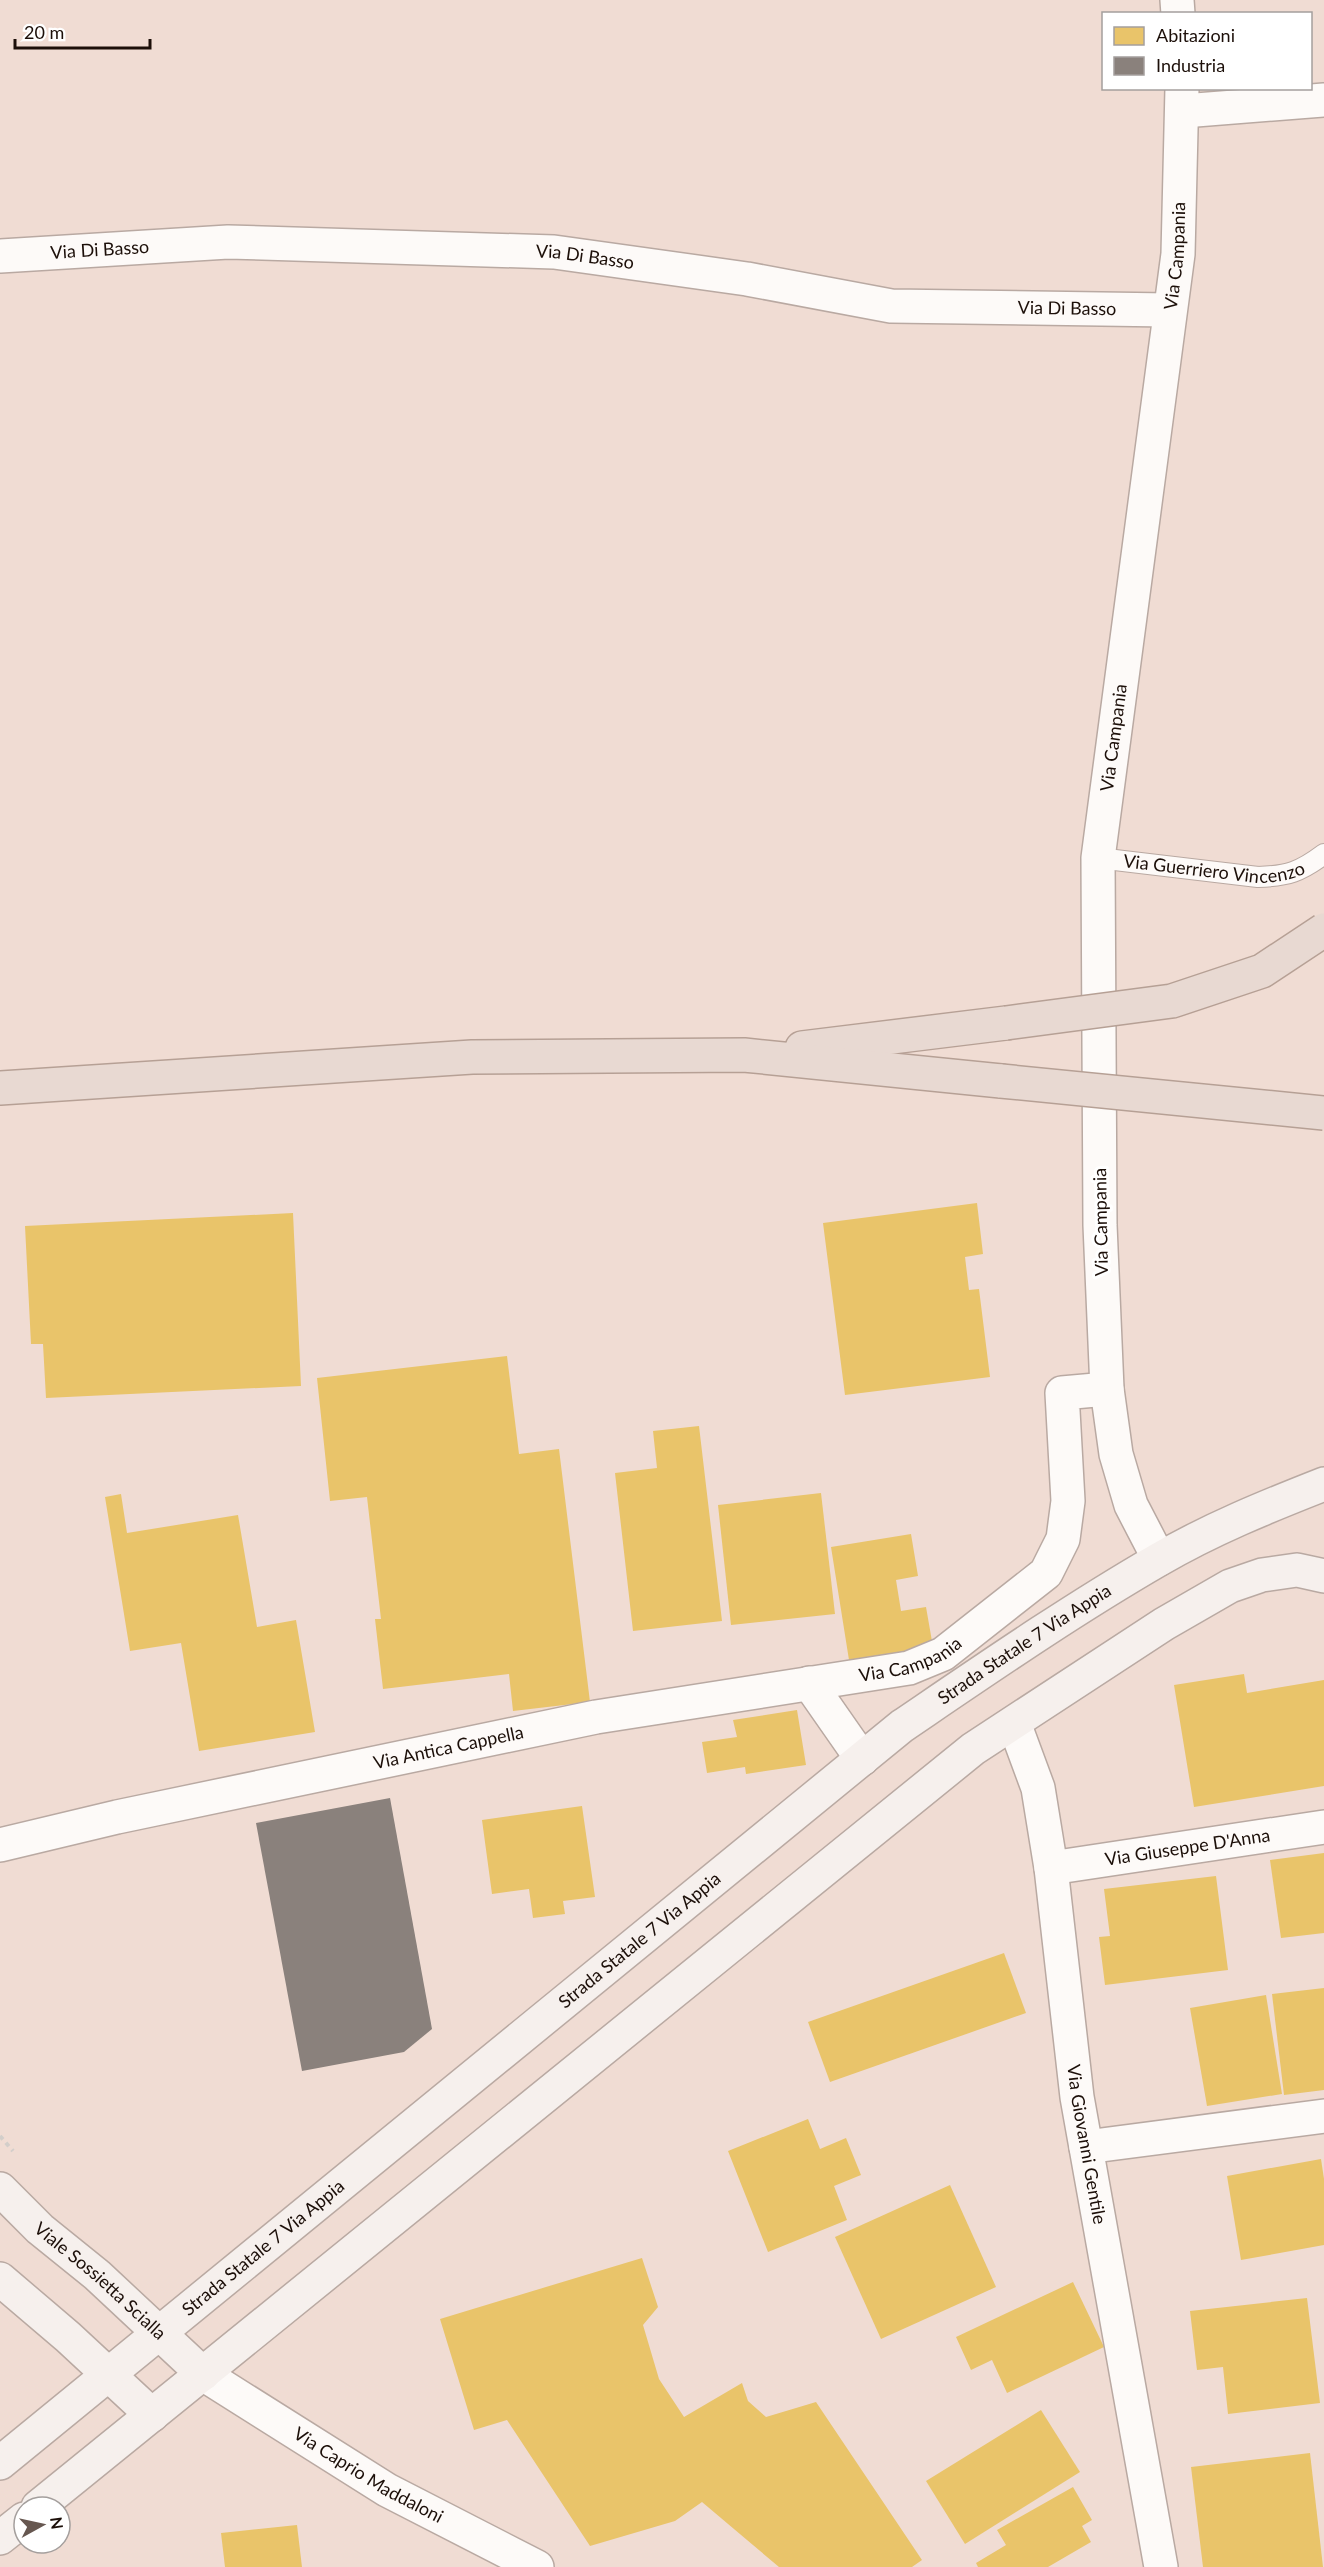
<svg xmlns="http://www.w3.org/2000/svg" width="1324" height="2567" font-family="Lato,sans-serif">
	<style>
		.homes { fill: #e9c46a }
		.industry { fill: #8a817c }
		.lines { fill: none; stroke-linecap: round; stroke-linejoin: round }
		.lane-casing { stroke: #b9a9a2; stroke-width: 22 }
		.street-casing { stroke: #b9a9a2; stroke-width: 36 }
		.secondary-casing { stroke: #b9a9a2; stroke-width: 36 }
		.highway-casing { stroke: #b6a095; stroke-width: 36 }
		.path { stroke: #d3ceca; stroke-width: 4; stroke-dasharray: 4.5 4.5; stroke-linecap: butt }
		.lane { stroke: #fdfaf8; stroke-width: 20 }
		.street { stroke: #fdfaf8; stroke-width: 33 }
		.secondary { stroke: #f6f0ed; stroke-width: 33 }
		.highway { stroke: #e8d9d2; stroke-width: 33 }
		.highway-bridge-casing { stroke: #b6a095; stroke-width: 36; stroke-linecap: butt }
		.highway-bridge { stroke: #e8d9d2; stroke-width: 33 }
		.labels { text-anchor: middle; stroke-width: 6; stroke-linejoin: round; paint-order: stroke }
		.street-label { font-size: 18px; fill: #1c0f09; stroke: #fff }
	</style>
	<rect width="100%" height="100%" fill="#f0dcd3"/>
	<g class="homes">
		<polygon points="977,1203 983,1254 965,1257 969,1290 979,1289 990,1377 845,1395 823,1223"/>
		<polygon points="293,1213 301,1386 46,1398 43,1344 31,1344 25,1226"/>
		<polygon points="507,1356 519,1454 559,1449 590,1702 513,1711 509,1674 383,1689 375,1619 381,1619 367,1497 330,1501 317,1378"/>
		<polygon points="699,1426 722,1621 633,1631 615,1473 657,1468 653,1431"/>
		<polygon points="821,1493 835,1614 731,1625 718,1505"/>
		<polygon points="121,1494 127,1533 238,1515 257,1627 296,1620 315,1732 199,1751 181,1643 130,1651 105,1497"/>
		<polygon points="911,1534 918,1576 896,1580 901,1611 926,1607 933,1647 849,1660 831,1547"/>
		<polygon points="1244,1674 1247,1693 1324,1680 1324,1786 1194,1807 1174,1685"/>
		<polygon points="797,1710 806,1765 746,1774 745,1767 707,1773 702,1742 737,1737 733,1720"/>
		<polygon points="582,1806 595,1897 563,1901 565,1914 533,1918 529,1889 492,1894 482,1820"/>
		<polygon points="1324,1853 1324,1933 1281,1938 1270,1860"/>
		<polygon points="1216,1876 1228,1970 1105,1985 1099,1937 1110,1936 1104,1889"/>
		<polygon points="1004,1953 1026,2013 830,2082 808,2022"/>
		<polygon points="1324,1988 1324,2090 1284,2095 1272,1994"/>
		<polygon points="1266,1995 1282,2094 1207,2106 1190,2008"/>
		<polygon points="808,2119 820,2149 846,2138 861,2175 834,2186 847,2220 768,2252 728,2151"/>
		<polygon points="1321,2159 1324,2179 1324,2245 1241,2260 1227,2176"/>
		<polygon points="950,2185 996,2287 881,2339 835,2237"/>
		<polygon points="642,2258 658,2307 643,2325 659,2379 684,2417 742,2383 748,2401 766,2417 816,2402 922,2560 912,2567 779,2567 702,2502 675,2521 590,2546 507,2420 474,2430 440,2319"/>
		<polygon points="1073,2282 1104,2347 1007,2393 992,2360 971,2370 956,2337"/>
		<polygon points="1307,2298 1320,2403 1228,2414 1223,2367 1197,2370 1190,2311"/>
		<polygon points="1041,2410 1080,2472 965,2544 926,2481"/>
		<polygon points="1310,2453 1323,2567 1203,2567 1191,2467"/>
		<polygon points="1073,2487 1092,2520 1082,2526 1091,2542 1048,2567 978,2567 976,2563 1006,2545 997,2530"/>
		<polygon points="297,2525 302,2567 225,2567 221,2533"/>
	</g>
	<polygon class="industry" points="390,1798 432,2029 404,2052 302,2071 256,1823"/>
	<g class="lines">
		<g class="lane-casing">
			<g id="lane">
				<path id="s1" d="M1098 858 1258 877C1288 876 1300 872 1324 854"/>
			</g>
		</g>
		<g class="street-casing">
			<g id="street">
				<polyline points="1177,0 1178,14"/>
				<polyline points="1183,111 1324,100"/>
				<path id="s2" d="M0 256 228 242 554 252 747 279 891 306 1169 310"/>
				<path id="s3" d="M1159 1559 1131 1505 1116 1454 1107 1389 1100 1225 1098 858 1178 254 1182 88"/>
				<polyline points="809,1683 862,1759"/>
				<path id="s4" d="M1014 1723 1038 1788 1051 1868 1077 2097 1161 2567"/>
				<path id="s5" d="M0 1845 117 1817 596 1717 909 1668 943 1654 1046 1573 1063 1539 1068 1501 1062 1393 1107 1389"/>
				<path id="s6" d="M1051 1868 1324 1827"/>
				<polyline points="1086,2147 1324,2116"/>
				<path id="s7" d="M203 2374 387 2490 537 2567"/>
			</g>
		</g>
		<g class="secondary-casing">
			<g id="secondary">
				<path id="s8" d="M0 2189 40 2229 97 2275 203 2374"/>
				<polyline points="0,2279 68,2337 152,2415"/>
				<path id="s9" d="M0 2463 902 1726C986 1669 1070 1611 1158 1560 1211 1529 1268 1506 1324 1484"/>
				<polyline points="38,2507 973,1749 1164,1624 1230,1586 1262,1575 1297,1570 1324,1576"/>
				<polyline points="0,2538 24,2519"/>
			</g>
		</g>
		<g class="highway-casing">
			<g id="highway">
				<polyline points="802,1048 1006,1023"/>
				<polyline points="0,1088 472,1057 744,1055 1001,1081"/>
			</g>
		</g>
		<polyline class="path" points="0,2136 13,2151"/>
		<use href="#lane" class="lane"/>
		<use href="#street" class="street"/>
		<use href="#secondary" class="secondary"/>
		<use href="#highway" class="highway"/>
		<g class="highway-bridge-casing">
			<g id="highway-bridge">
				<polyline points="1006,1023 1172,1001 1262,971 1324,930"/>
				<polyline points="1001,1081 1324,1113"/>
			</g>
		</g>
		<use href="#highway-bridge" class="highway-bridge"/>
	</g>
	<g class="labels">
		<g class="street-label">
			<text dy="6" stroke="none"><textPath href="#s2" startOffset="100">Via Di Basso</textPath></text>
			<text dy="6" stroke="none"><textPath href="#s3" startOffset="1318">Via Campania</textPath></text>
			<text dy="6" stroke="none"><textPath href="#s2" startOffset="586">Via Di Basso</textPath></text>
			<text dy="6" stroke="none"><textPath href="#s2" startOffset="1072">Via Di Basso</textPath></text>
			<text dy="6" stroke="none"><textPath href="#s3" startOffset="832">Via Campania</textPath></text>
			<text dy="6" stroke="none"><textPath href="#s1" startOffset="117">Via Guerriero Vincenzo</textPath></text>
			<text transform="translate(1101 1222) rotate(-91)" y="6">Via Campania</text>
			<text dy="6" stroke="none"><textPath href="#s9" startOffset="1312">Strada Statale 7 Via Appia</textPath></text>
			<text dy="6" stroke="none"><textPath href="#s5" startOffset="930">Via Campania</textPath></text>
			<text dy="6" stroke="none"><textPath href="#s5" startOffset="459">Via Antica Cappella</textPath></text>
			<text dy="6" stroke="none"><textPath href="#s6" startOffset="138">Via Giuseppe D'Anna</textPath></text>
			<text dy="6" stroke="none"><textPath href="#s9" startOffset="826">Strada Statale 7 Via Appia</textPath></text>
			<text dy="6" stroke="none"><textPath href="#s4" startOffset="429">Via Giovanni Gentile</textPath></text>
			<text dy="6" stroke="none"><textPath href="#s9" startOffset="340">Strada Statale 7 Via Appia</textPath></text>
			<text dy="6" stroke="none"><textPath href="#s8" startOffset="136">Viale Sossietta Scialla</textPath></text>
			<text dy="6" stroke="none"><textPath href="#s7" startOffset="194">Via Caprio Maddaloni</textPath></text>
		</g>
	</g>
	<rect x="1102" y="12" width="210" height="78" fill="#ffffff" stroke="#a49f9d" stroke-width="1.5"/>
	<rect x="1114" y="27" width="30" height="18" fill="#e9c46a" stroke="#a49f9d" stroke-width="1.5"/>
	<text x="1156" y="42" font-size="18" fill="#1c0f09">Abitazioni</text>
	<rect x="1114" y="57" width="30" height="18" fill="#8a817c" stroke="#a49f9d" stroke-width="1.5"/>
	<text x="1156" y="72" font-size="18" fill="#1c0f09">Industria</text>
	<g transform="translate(42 2525) rotate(82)"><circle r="28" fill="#ffffff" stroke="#a49f9d" stroke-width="1.5"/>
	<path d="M0-4.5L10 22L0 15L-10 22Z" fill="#665750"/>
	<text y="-9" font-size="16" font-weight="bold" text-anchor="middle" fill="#1c0f09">N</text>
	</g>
	<path d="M15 39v9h135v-9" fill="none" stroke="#1c0f09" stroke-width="3"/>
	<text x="24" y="39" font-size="18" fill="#1c0f09" stroke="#ffffff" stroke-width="4.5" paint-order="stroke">20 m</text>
</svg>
